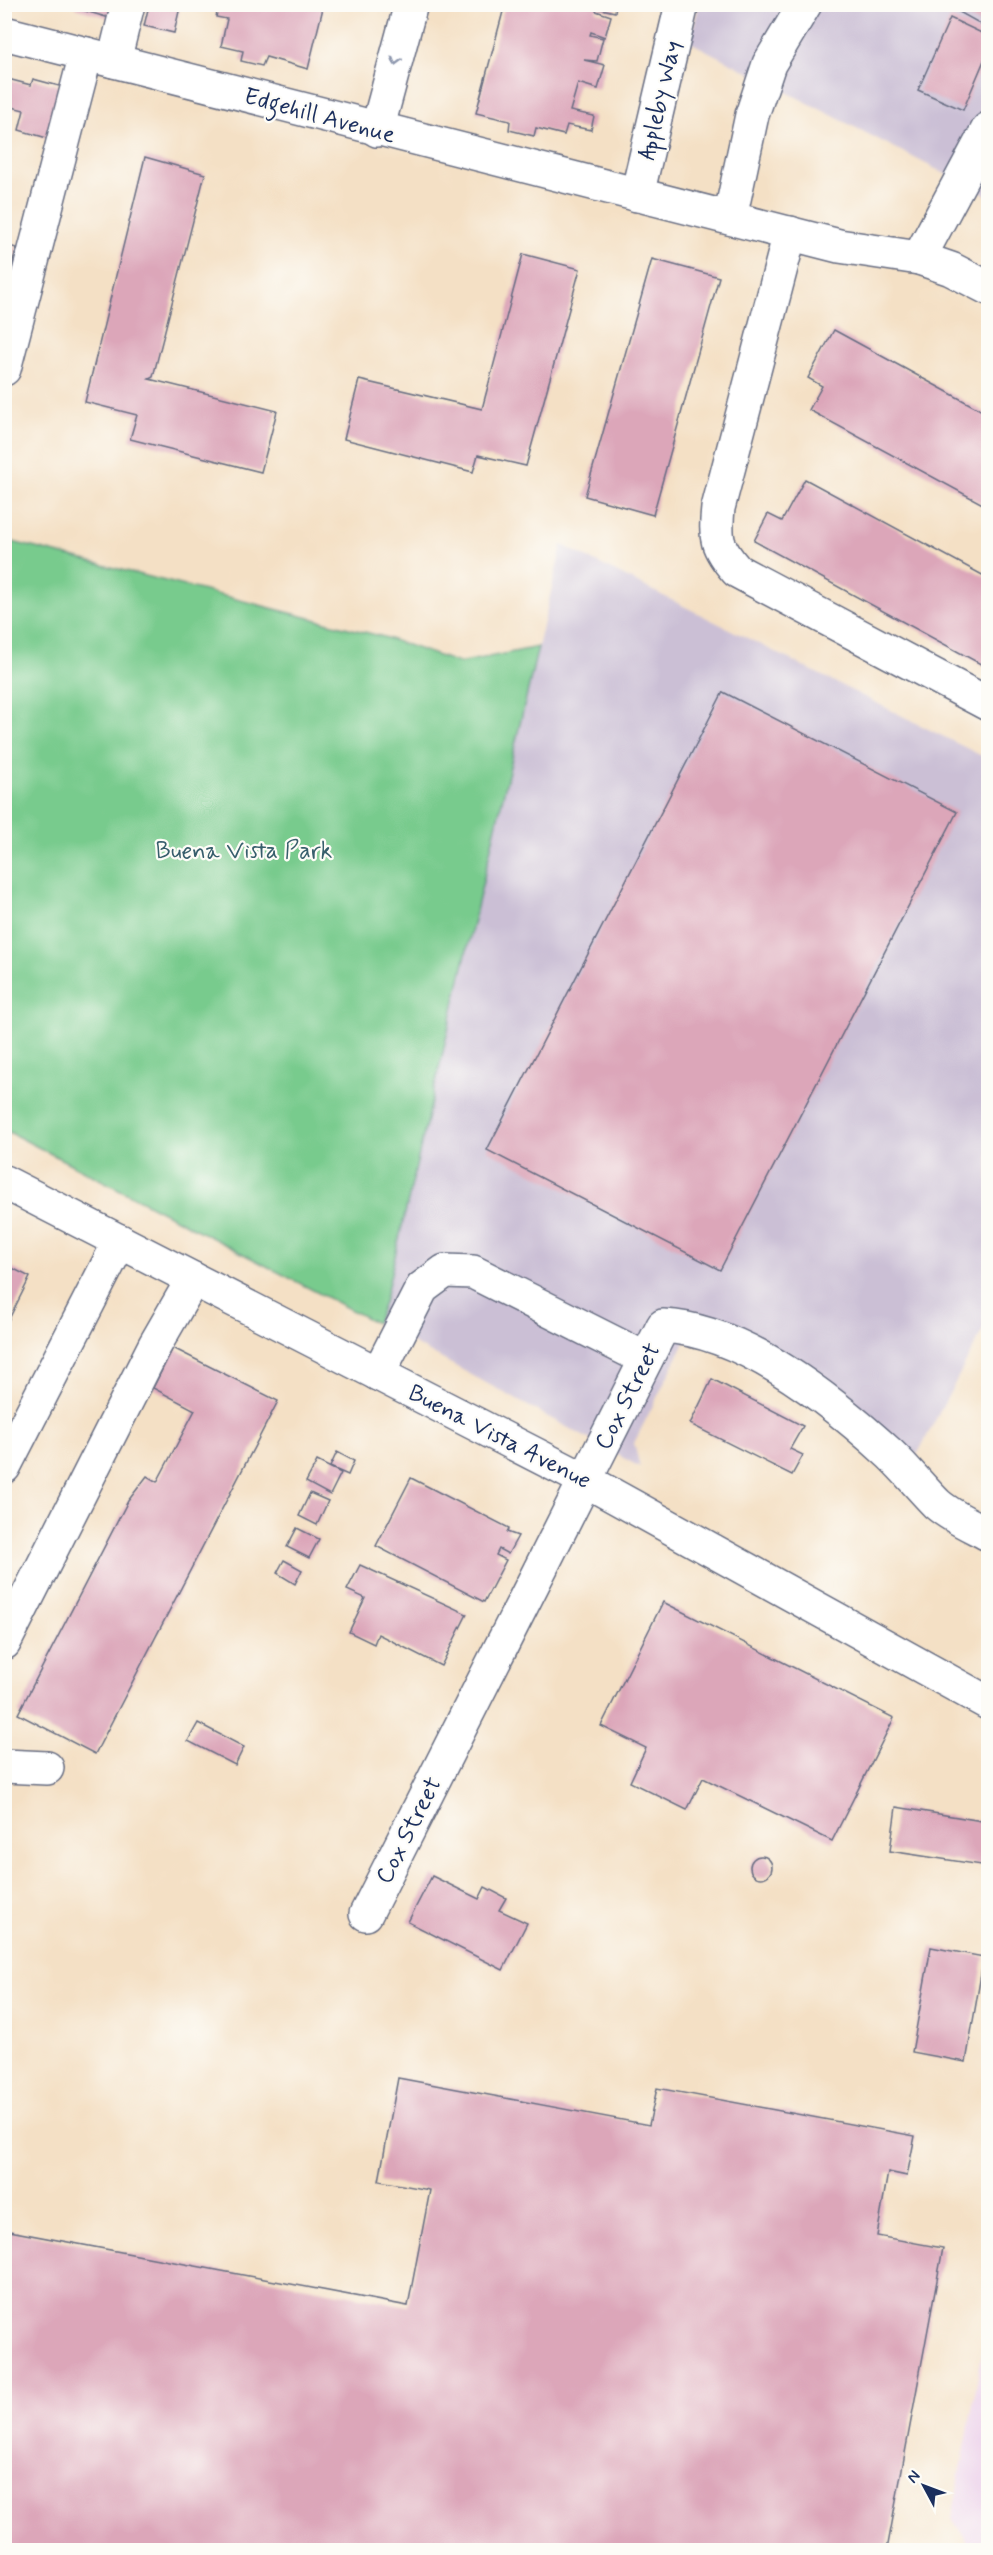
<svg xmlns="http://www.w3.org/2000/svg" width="993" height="2555" font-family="Mynerve,sans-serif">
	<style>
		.built { fill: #ecd1eb }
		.industrial { fill: #cbbfd5 }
		.green { fill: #78cb8d; stroke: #4a7d76; stroke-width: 1.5 }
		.building { fill: #dca6b9 }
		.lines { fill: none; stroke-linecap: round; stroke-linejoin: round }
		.minor-casing { stroke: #676d82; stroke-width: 36 }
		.minor { stroke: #fff; stroke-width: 33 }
		.oneway { stroke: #8d97ae }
		.labels { text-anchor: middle; stroke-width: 4.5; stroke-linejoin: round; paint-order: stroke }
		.street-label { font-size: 24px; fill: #1b2f5e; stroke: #fdfcf7 }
		.park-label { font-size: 24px; fill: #375e6c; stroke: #fdfcf7 }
	</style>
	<rect width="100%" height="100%" fill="#fdfcf7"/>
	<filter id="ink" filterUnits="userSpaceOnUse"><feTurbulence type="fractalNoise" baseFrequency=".0167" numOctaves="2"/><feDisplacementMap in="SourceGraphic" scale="12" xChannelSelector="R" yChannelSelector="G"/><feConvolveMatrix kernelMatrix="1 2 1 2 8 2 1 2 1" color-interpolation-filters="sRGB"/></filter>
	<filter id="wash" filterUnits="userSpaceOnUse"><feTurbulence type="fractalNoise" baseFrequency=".008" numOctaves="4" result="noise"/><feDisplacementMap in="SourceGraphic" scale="24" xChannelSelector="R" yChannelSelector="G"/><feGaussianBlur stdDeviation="1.35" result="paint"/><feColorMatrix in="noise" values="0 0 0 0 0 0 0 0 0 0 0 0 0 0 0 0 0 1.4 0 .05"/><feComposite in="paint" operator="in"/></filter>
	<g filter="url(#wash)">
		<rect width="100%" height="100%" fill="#f4e0c5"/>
		<polygon class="built" points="988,2322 988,2550 972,2550 952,2518"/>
		<g class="industrial">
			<polygon points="699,5 988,5 988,196 690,42"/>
			<polygon points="562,545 988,759 988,1320 917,1455 746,1358 689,1334 634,1443 640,1467 376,1323 384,1303"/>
		</g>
		<polygon class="green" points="5,540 384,637 459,663 538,647 384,1303 376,1323 5,1130"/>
		<g id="blocks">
			<g class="building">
				<polygon points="76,4 117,4 113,19 75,8"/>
				<polygon points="219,4 324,4 308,69 266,57 262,66 241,61 243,51 221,46 227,19 216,17"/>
				<polygon points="505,4 616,4 615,12 597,8 596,11 611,16 605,37 591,32 590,35 603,38 597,61 584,60 605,65 598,89 578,83 570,111 594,116 591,130 567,125 564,135 536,128 534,136 509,130 510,121 476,113"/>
				<polygon points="954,4 988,4 988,28 952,8"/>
				<polygon points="149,5 180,7 174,33 144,26"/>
				<polygon points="950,18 988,36 988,51 963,110 918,90"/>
				<polygon points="4,78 31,85 33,79 63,87 47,138 19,130 24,110 4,105"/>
				<polygon points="145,157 205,174 153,377 149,379 277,411 261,472 130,439 137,415 85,402"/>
				<polygon points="4,245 17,248 11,266 4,264"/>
				<polygon points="523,254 580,269 526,466 478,455 473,472 344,439 359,380 482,409"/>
				<polygon points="652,259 719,277 653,515 585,496"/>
				<polygon points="4,278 9,279 5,294 4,294"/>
				<polygon points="834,330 988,414 988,507 809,410 822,386 808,378"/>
				<polygon points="805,479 988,578 988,668 754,541 768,514 782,521"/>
				<polygon points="723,692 957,812 720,1270 487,1150"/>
				<polygon points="4,1264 30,1277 4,1329"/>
				<polygon points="173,1348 278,1401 95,1754 18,1714 128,1501 147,1476 157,1482 195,1410 153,1388"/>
				<polygon points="712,1379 803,1426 790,1449 803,1455 792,1475 690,1424"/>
				<polygon points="337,1452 354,1461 348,1475 330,1467"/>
				<polygon points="317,1461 341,1473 330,1495 306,1482"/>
				<polygon points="411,1478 509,1528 507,1532 518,1536 508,1554 499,1549 496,1555 506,1560 484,1602 376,1546"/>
				<polygon points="310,1493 328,1501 317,1525 299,1516"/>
				<polygon points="297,1528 319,1539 309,1558 287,1547"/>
				<polygon points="284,1560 302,1570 295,1584 277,1573"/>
				<polygon points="360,1565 467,1614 441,1666 378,1634 374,1644 349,1632 365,1598 347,1590"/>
				<polygon points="663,1602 894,1718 832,1841 703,1778 687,1810 630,1782 646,1748 601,1726"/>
				<polygon points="198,1723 244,1747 235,1765 188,1741"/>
				<polygon points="896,1807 988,1822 988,1866 890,1851"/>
				<circle cx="761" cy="1867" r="11"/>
				<polygon points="432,1876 479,1899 485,1887 506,1898 499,1910 527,1923 503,1970 408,1922"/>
				<polygon points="931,1947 984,1957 966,2062 912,2052"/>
				<polygon points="398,2078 649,2125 657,2088 915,2136 907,2176 888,2172 877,2236 943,2248 887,2550 4,2550 4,2230 408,2306 430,2190 379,2181"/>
			</g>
		</g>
	</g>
	<g filter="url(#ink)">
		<use href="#blocks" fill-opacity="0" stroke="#676d82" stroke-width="1.5"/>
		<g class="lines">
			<g class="minor-casing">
				<g id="minor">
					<polyline points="4,33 839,246 919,258 951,269 988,288"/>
					<polyline points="114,61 128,4"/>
					<polyline points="377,130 411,4"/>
					<polyline points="637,195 682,4"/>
					<polyline points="730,218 752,115 769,64 805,4"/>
					<path d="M790 233 718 508C715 539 716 547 737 571L988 704"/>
					<polyline points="919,258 988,129"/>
					<polyline points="4,369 86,54"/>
					<polyline points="4,1182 585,1480 988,1703"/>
					<polyline points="378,1374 422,1288 445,1271 473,1272 646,1359"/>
					<polyline points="4,1467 120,1241"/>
					<polyline points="4,1643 155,1345 193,1279"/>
					<polyline points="4,1766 47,1768"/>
					<path d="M366 1914 663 1326C744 1330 832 1401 890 1454 907 1470 921 1488 937 1504 952 1517 971 1525 988 1534"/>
				</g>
			</g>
			<use href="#minor" class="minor"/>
		</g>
		<defs><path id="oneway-chevron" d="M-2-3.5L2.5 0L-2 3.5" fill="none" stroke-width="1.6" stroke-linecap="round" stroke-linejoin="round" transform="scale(1.5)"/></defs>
		<use class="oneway" href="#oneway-chevron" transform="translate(396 61) rotate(105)"/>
	</g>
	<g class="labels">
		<g class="street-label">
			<text transform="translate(659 100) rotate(-77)" y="8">Appleby Way</text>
			<text transform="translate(320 115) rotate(15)" y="8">Edgehill Avenue</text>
			<text transform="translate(627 1396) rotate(-63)" y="8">Cox Street</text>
			<text transform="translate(500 1436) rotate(27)" y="8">Buena Vista Avenue</text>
			<text transform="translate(408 1830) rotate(-63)" y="8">Cox Street</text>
		</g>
		<g class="park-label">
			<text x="244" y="858">Buena Vista Park</text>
		</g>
	</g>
	<rect width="993" height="2555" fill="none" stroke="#fdfcf7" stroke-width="24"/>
	<g transform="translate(924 2486) rotate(311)" stroke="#fdfcf7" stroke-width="4.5" paint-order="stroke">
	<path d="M0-4.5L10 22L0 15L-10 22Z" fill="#1b2f5e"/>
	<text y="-9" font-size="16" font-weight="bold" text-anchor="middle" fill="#1b2f5e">N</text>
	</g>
</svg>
